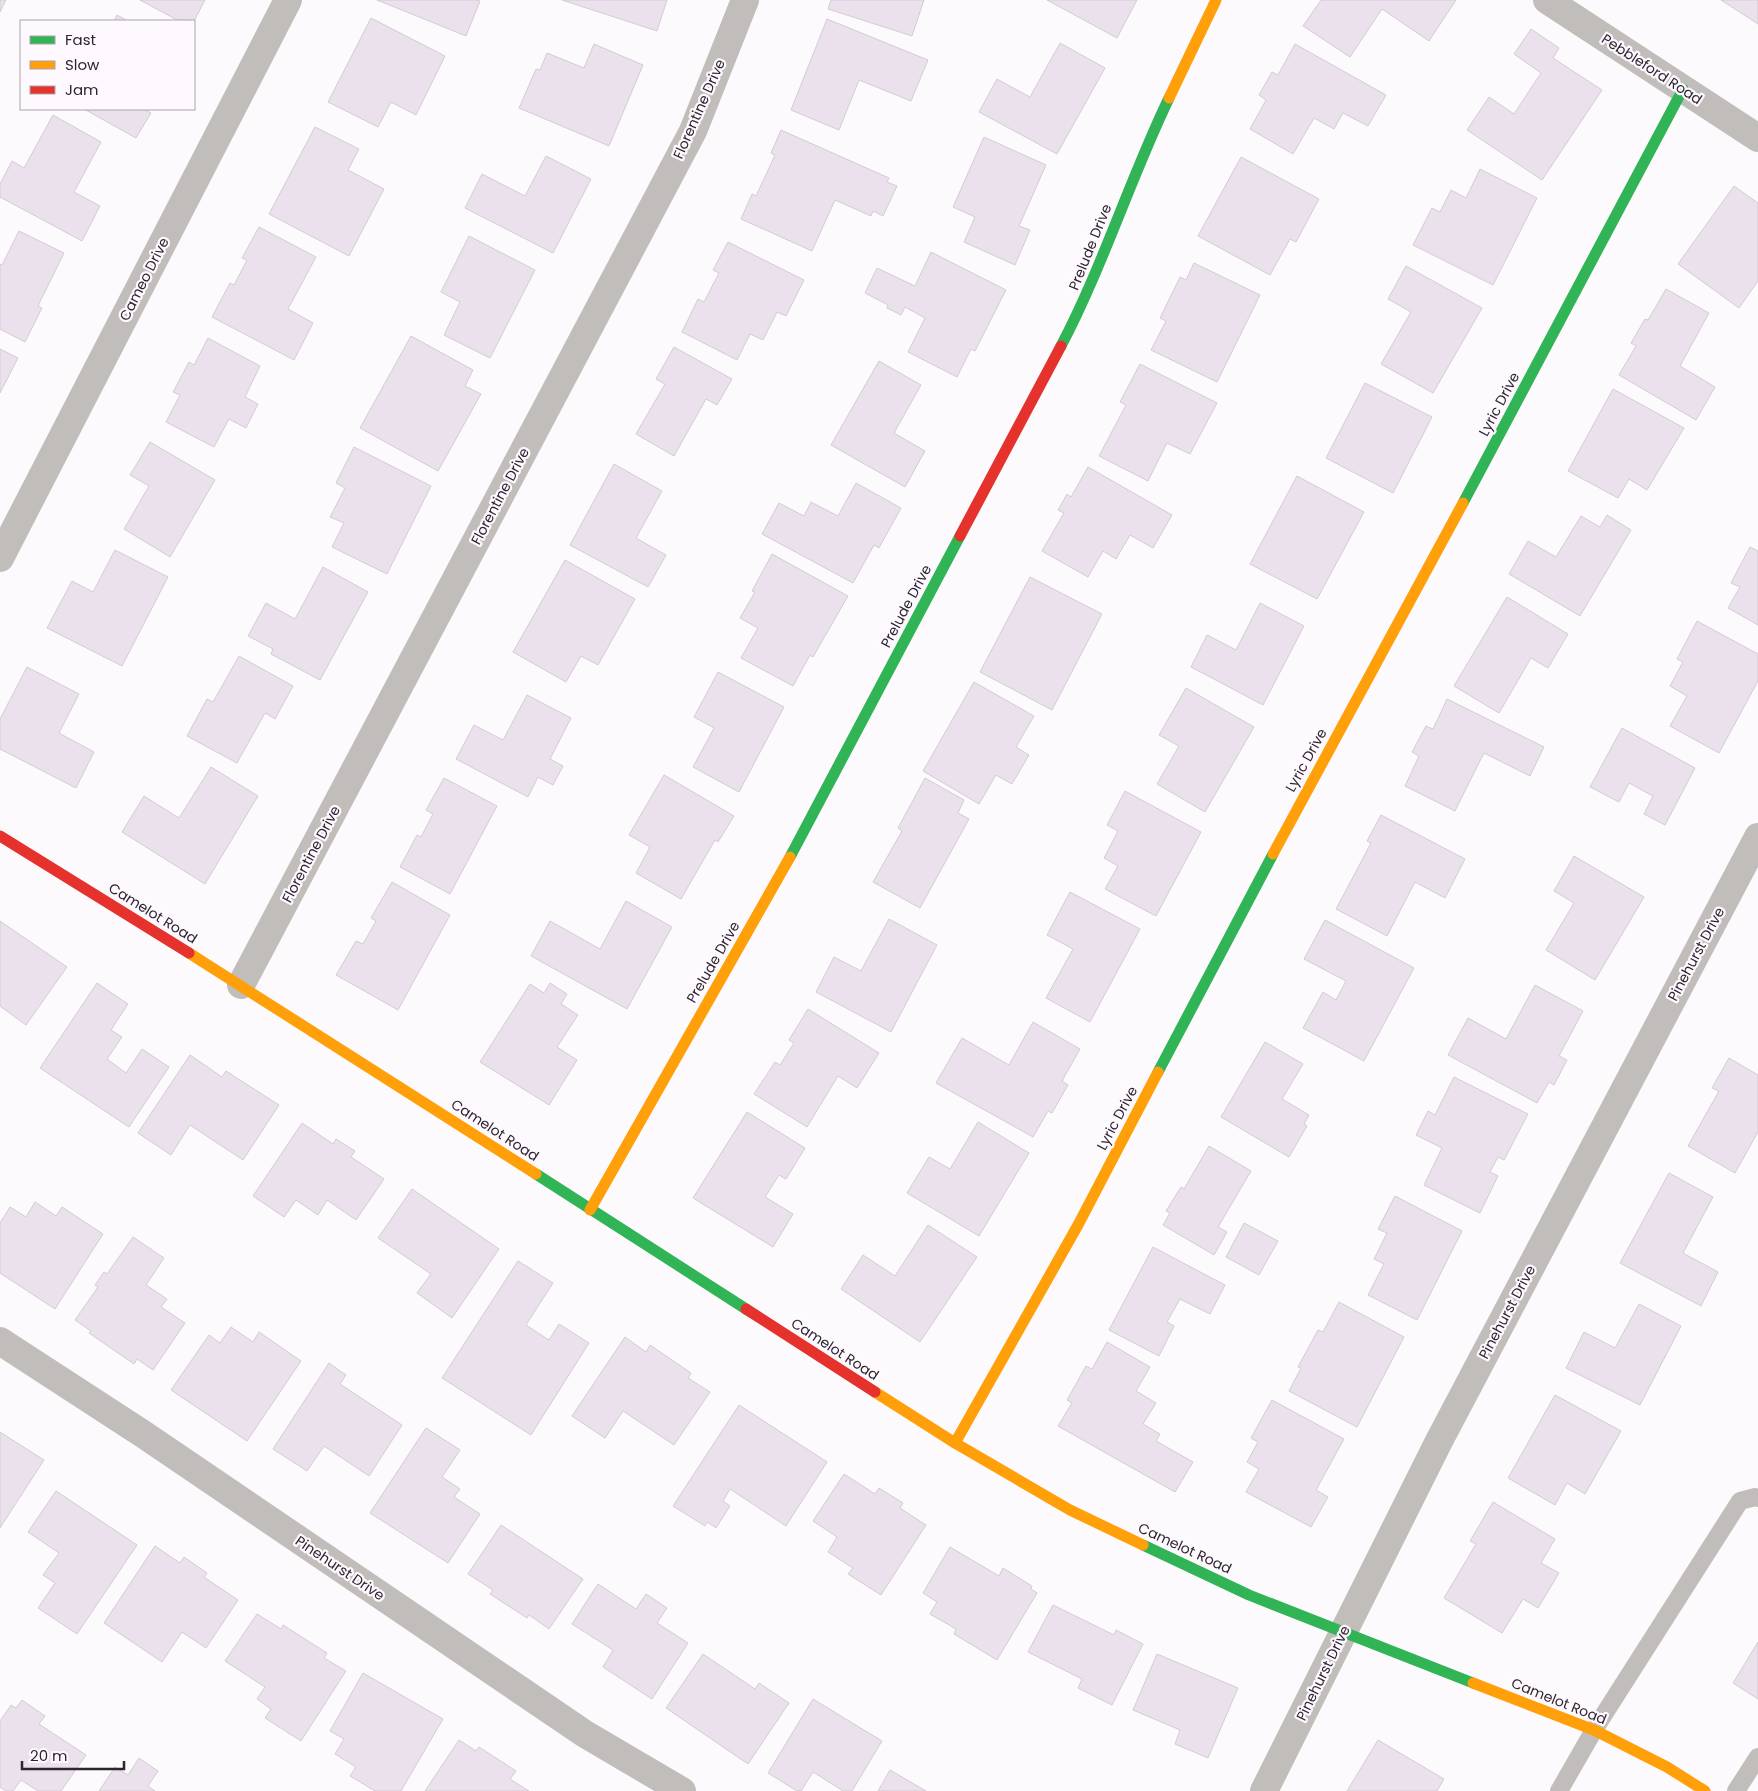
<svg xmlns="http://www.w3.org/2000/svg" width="1758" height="1791" font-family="Poppins,sans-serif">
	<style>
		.building { fill: #eae1ec; stroke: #d2ccd3 }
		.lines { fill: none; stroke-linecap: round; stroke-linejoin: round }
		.lane { stroke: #c0bdba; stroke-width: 18 }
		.street { stroke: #c0bdba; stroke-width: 28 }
		.fast { stroke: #30b455; stroke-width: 11 }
		.slow { stroke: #ff9f0a; stroke-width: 11 }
		.jam { stroke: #e5322d; stroke-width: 11 }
		.labels { text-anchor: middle; stroke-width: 4.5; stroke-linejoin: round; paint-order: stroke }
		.street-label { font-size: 14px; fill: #2d242f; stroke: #fef9fe }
	</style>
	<rect width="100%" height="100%" fill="#fdfafd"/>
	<g class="building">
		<polygon points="0,0 6,0 0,12"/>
		<polygon points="140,0 205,0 194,21 179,21"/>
		<polygon points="377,0 476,0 480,1 466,36"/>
		<polygon points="562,0 667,0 657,31"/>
		<polygon points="831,0 924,0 912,36 828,9"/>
		<polygon points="1047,0 1137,0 1117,38"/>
		<polygon points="1321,0 1456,0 1429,41 1382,9 1350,57 1303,26"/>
		<polygon points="1721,0 1758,0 1758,24"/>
		<polygon points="117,15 128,21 114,21"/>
		<polygon points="371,18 445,56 416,115 391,102 378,127 328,102"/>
		<polygon points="827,19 928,60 911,101 859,80 839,130 791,110"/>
		<polygon points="1531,29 1559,48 1553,58 1602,90 1542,180 1467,130 1489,97 1514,114 1541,73 1514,54"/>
		<polygon points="1060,43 1105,68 1057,154 979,112 997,79 1030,97"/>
		<polygon points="594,44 643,65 609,146 519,108 536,69 540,70 547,53 584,68"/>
		<polygon points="1295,44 1386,95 1368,126 1343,113 1334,129 1314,118 1293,154 1250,129 1266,100 1259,95 1272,72 1278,75"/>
		<polygon points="84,109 144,109 151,113 136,138"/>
		<polygon points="53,115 101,142 74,192 100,206 82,241 0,197 0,184 12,161 24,168"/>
		<polygon points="315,127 359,149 348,170 384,189 349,256 269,214"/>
		<polygon points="781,130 889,178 887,182 897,186 883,216 873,211 871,216 835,200 812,251 741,219 752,194 756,196 775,155 771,153"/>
		<polygon points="984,137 1046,165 1019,226 1030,230 1015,265 964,242 975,217 953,207"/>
		<polygon points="546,156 591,179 553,253 465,208 482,174 525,196"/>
		<polygon points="1241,157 1319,199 1296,242 1290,239 1270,275 1198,236"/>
		<polygon points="1480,169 1537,198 1493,285 1413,245 1432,208 1440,212 1451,190 1466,198"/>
		<polygon points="1734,186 1758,203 1758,281 1739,308 1678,264"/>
		<polygon points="259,227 316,257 288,309 313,323 294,360 212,317 230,283 234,285 247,260 242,258"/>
		<polygon points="19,231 64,253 38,306 42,308 25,342 0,329 0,264 2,265"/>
		<polygon points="469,236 535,270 490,358 444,335 460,302 441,292"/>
		<polygon points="728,242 804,280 786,316 777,312 763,340 750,334 737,360 682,332 698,299 704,302 719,273 713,270"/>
		<polygon points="931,252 1006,290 975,351 971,349 957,377 908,352 925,318 905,307 901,315 887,308 888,305 865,293 877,268 915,286"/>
		<polygon points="1194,263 1260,295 1217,382 1151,350 1166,321 1160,318 1180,277 1186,280"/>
		<polygon points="1406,266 1482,308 1433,393 1381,364 1411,312 1388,299"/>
		<polygon points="1666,289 1709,313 1680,366 1715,387 1696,420 1619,375 1636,346 1631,343 1645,319 1648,320"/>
		<polygon points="411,336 473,370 465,386 481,394 438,471 360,428"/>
		<polygon points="208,338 260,366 245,397 258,404 246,428 229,419 214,447 166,422 180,395 173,392 189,362 194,365"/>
		<polygon points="674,347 732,379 717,405 706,399 674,456 636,434 665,384 656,379"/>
		<polygon points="0,349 18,358 0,393"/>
		<polygon points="879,361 921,385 894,433 925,451 905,487 831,445"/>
		<polygon points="1140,364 1217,403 1190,454 1167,443 1148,481 1099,456 1126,405 1120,402"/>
		<polygon points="1365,383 1432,417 1393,493 1326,458"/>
		<polygon points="1613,389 1684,428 1647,490 1629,479 1618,498 1568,471"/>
		<polygon points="150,442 215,480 170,557 124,529 149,486 130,475"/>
		<polygon points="354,447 431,486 387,574 332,547 344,523 330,517 345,488 336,483"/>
		<polygon points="614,464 662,491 636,538 666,555 648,587 570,545"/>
		<polygon points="1088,467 1172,515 1153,548 1130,535 1116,559 1103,551 1088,577 1042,551 1064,513 1058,510 1067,494 1071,497"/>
		<polygon points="1297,476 1364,512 1317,599 1250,564"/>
		<polygon points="856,483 901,508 879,548 874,545 853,583 762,534 779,503 804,516 811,502 838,516"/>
		<polygon points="1607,515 1631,530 1580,616 1509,574 1528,541 1556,557 1581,516 1600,527"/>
		<polygon points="1750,547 1758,551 1758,625 1728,608 1740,587 1731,583"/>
		<polygon points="115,550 168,577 122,666 47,628 72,581 93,592"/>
		<polygon points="772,554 848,596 813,657 810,655 793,686 741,658 758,628 740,618 755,592 752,591"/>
		<polygon points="565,560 635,599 598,665 581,656 566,682 513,652"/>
		<polygon points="323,567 368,592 320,680 271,654 273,649 248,636 266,603 295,619"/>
		<polygon points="1030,577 1102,614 1052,710 980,672"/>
		<polygon points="1507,597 1568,634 1548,668 1531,658 1499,713 1454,686"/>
		<polygon points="1260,603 1304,626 1263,705 1191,667 1207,635 1236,650"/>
		<polygon points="1697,621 1758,654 1758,681 1719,753 1670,726 1687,696 1670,686 1683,662 1677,659"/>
		<polygon points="239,656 293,686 275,719 265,713 237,763 187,736 207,699 213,702"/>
		<polygon points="27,667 79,694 59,733 94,752 76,788 0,749 0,719"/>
		<polygon points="718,672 784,707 739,792 693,767 714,728 694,717"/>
		<polygon points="974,682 1034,716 1016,747 1029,755 1012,784 996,775 979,804 923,771"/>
		<polygon points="1186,688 1254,727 1205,812 1157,784 1179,746 1159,735"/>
		<polygon points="527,695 571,718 550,759 563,766 553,785 538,777 528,797 456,759 474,725 503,740"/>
		<polygon points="1447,699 1544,747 1530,776 1484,753 1455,811 1405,786 1419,756 1412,752 1426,726 1433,729"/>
		<polygon points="1622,728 1695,768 1665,825 1644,814 1653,796 1629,783 1619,802 1590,787"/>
		<polygon points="211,767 258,796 205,884 122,832 144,796 179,818"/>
		<polygon points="664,775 734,816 718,842 715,840 681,899 636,873 650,847 629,835"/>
		<polygon points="444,778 497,806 450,894 400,867 417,835 421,837 433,814 426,810"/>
		<polygon points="925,778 964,800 958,813 969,819 920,908 873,882 902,831 898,828"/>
		<polygon points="1125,791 1201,832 1156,916 1105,889 1118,866 1104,858 1118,831 1107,825"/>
		<polygon points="1381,815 1465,859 1445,898 1415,882 1387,936 1336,909 1371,843 1367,841"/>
		<polygon points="1574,856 1644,897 1595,980 1546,950 1574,903 1554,891"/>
		<polygon points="392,882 450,915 398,1010 336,975 356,941 363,944 376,921 371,918"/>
		<polygon points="1070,892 1140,929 1090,1022 1046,998 1073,949 1047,935"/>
		<polygon points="626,901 672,927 627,1009 531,956 550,921 600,949"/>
		<polygon points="889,919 937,945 891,1032 816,992 834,957 861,971"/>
		<polygon points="1325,920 1414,968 1364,1061 1303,1028 1323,992 1336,1000 1346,981 1304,959"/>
		<polygon points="0,921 67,967 26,1025 0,1006"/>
		<polygon points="97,983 128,1004 111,1030 122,1037 107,1059 126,1073 142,1049 169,1067 129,1127 40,1068"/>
		<polygon points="550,983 567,994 561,1004 578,1015 557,1047 577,1060 549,1105 480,1062 530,984 544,993"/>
		<polygon points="1535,985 1583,1011 1559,1056 1567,1060 1554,1085 1549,1082 1537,1103 1448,1055 1468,1018 1506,1039"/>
		<polygon points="808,1009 879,1053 857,1088 838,1076 807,1127 754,1094 775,1062 780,1065 794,1043 789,1040"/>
		<polygon points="1033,1022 1080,1049 1062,1081 1068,1085 1052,1113 1048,1111 1033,1137 936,1083 962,1038 1009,1065"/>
		<polygon points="1265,1042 1303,1064 1282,1099 1309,1115 1304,1124 1307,1126 1289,1157 1221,1117"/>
		<polygon points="190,1055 222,1077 226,1071 279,1105 243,1160 190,1125 171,1155 138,1133"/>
		<polygon points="1729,1058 1758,1075 1758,1132 1735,1173 1688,1146 1719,1091 1712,1088"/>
		<polygon points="1454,1077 1528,1114 1504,1160 1498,1157 1490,1172 1498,1176 1480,1213 1424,1185 1442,1148 1416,1135 1428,1111 1435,1115"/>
		<polygon points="747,1112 805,1148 786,1179 779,1175 765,1197 793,1214 773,1247 693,1198"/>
		<polygon points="978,1122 1029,1153 979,1236 907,1193 929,1157 950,1169"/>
		<polygon points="302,1123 333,1144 336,1139 355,1151 351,1157 384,1179 356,1220 327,1200 318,1215 296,1200 284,1217 253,1196"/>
		<polygon points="1209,1146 1251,1171 1218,1227 1227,1232 1214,1255 1163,1225 1170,1213 1166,1211 1181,1187 1184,1189"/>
		<polygon points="1669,1173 1713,1197 1683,1253 1718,1272 1701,1306 1620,1263"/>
		<polygon points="412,1189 499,1249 452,1318 417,1293 431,1274 378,1238"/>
		<polygon points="1395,1196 1462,1231 1417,1320 1368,1295 1384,1264 1374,1259 1387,1233 1378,1229"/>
		<polygon points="35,1202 56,1216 62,1207 103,1234 55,1309 0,1273 0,1223 10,1207 26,1217"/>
		<polygon points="1244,1223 1278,1241 1259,1275 1226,1257"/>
		<polygon points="928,1225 977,1257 920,1342 841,1289 863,1255 895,1276"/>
		<polygon points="133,1237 164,1258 146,1285 167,1299 161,1307 185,1323 153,1370 137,1359 134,1364 89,1333 91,1331 75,1320 98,1287 95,1285 104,1272 107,1274"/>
		<polygon points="1153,1247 1225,1285 1210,1314 1180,1299 1167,1322 1174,1326 1159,1356 1109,1330"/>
		<polygon points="518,1261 553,1283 526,1325 549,1340 559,1324 589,1343 531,1435 442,1378"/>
		<polygon points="1339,1302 1404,1337 1357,1427 1289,1391 1301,1368 1298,1367 1318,1330 1323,1332"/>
		<polygon points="1639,1304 1681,1326 1640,1405 1566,1368 1584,1332 1615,1348"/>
		<polygon points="231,1327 253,1342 259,1332 301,1361 247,1441 171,1390 209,1335 220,1343"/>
		<polygon points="625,1337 646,1352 650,1345 691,1373 688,1378 710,1392 674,1445 623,1411 605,1438 572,1416"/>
		<polygon points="1107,1342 1150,1367 1136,1391 1156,1403 1143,1424 1160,1434 1156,1441 1193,1462 1175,1492 1058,1426 1072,1403 1067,1400 1086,1366 1092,1369"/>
		<polygon points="329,1363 346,1375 340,1384 402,1425 369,1476 324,1446 307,1471 273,1449"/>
		<polygon points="1555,1395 1621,1431 1585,1494 1567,1483 1555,1505 1508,1478"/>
		<polygon points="1272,1400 1344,1439 1316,1490 1328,1497 1311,1527 1246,1492 1259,1469 1247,1462 1258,1442 1251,1438"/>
		<polygon points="739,1405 827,1462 786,1526 730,1489 723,1501 730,1506 716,1528 707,1522 705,1526 673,1506"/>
		<polygon points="426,1428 460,1450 442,1477 460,1489 454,1497 480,1514 448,1563 370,1513"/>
		<polygon points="0,1432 44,1460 0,1528"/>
		<polygon points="844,1474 875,1494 879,1488 903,1503 900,1508 926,1525 881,1595 848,1574 853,1568 828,1552 837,1537 813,1521"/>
		<polygon points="56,1491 137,1545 77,1634 38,1608 55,1583 43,1575 59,1553 28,1532"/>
		<polygon points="1493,1502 1555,1539 1541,1563 1559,1573 1538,1608 1523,1599 1502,1633 1444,1598 1476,1544 1470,1541"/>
		<polygon points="501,1525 583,1579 549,1629 529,1615 527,1618 490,1594 493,1590 468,1574"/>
		<polygon points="155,1546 180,1563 184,1557 207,1573 204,1577 238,1600 206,1648 182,1632 162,1662 104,1623"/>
		<polygon points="950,1547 999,1576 1003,1568 1032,1586 1031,1589 1037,1593 997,1660 954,1634 956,1629 930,1614 937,1602 923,1593"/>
		<polygon points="598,1584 636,1609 646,1594 667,1608 657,1623 688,1643 652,1699 603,1667 613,1650 572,1624"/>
		<polygon points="1053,1605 1114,1635 1116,1630 1143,1644 1112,1705 1078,1688 1082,1679 1028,1652"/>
		<polygon points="257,1614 281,1629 283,1625 327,1653 324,1658 346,1671 301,1741 265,1718 271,1709 257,1699 265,1687 225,1661"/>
		<polygon points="1758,1642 1758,1699 1733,1683"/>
		<polygon points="703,1654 755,1689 759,1683 789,1703 748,1764 666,1708"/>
		<polygon points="1157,1654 1238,1688 1208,1758 1175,1744 1180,1730 1133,1710"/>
		<polygon points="363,1673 443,1719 401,1791 375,1791 350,1776 356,1767 335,1754 344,1739 330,1731"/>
		<polygon points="813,1699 882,1741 852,1791 843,1791 813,1772 801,1791 797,1791 768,1773"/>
		<polygon points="22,1700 45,1716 39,1724 86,1755 61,1791 38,1791 21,1780 13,1791 6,1791 0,1787 0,1721 11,1705 16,1708"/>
		<polygon points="459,1740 476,1751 479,1747 516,1771 510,1779 529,1791 425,1791"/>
		<polygon points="1378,1740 1444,1779 1437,1791 1347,1791"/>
		<polygon points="139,1758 158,1771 148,1786 155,1791 99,1791 115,1767 128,1775"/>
		<polygon points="890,1770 926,1791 878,1791"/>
	</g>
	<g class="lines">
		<g class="lane">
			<polyline points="1559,1791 1594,1730 1740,1501 1755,1497 1758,1498"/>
			<polyline points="1736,1791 1758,1757"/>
		</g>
		<g class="street">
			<polyline points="1547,0 1758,138"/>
			<polyline points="0,558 288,0"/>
			<polyline points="241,985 693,131 745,0"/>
			<polyline points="0,1341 143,1434 585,1734 682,1791"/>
			<polyline points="1264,1791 1439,1441 1758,837"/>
		</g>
		<g class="fast">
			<path d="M1061 346C1103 266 1130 179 1169 98"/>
			<polyline points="1463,503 1683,89"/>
			<polyline points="790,857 960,536"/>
			<polyline points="1158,1072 1273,854"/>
			<polyline points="536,1174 746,1309"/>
			<polyline points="1143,1545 1249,1595 1473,1683"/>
		</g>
		<g class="slow">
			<polyline points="1169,98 1216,0"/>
			<polyline points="1273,854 1463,503"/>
			<polyline points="189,953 536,1174"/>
			<polyline points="590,1210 790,857"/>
			<polyline points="875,1392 955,1443 1070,1510 1143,1545"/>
			<polyline points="955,1443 1078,1225 1158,1072"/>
			<polyline points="1473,1683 1594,1730 1667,1767 1705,1791"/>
		</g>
		<g class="jam">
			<polyline points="960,536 1061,346"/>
			<polyline points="0,836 189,953"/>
			<polyline points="746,1309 875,1392"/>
		</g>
	</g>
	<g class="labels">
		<g class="street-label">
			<text transform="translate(1652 69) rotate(33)" y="5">Pebbleford Road</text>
			<text transform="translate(699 109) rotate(-66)" y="5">Florentine Drive</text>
			<text transform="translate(1090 247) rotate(-68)" y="5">Prelude Drive</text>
			<text transform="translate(144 279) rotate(-63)" y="5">Cameo Drive</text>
			<text transform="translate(1499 404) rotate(-62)" y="5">Lyric Drive</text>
			<text transform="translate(500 496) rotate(-62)" y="5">Florentine Drive</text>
			<text transform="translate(906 606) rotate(-62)" y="5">Prelude Drive</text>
			<text transform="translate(1306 760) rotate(-61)" y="5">Lyric Drive</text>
			<text transform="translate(311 854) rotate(-62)" y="5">Florentine Drive</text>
			<text transform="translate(153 913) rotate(32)" y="5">Camelot Road</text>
			<text transform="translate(1696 954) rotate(-62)" y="5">Pinehurst Drive</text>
			<text transform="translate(713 962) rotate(-60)" y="5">Prelude Drive</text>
			<text transform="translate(1117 1118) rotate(-62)" y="5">Lyric Drive</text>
			<text transform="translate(495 1130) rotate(33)" y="5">Camelot Road</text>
			<text transform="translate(1507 1312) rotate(-62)" y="5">Pinehurst Drive</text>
			<text transform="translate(835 1349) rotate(33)" y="5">Camelot Road</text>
			<text transform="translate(1185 1548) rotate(25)" y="5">Camelot Road</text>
			<text transform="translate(340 1568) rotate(34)" y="5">Pinehurst Drive</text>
			<text transform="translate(1323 1673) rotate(-64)" y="5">Pinehurst Drive</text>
			<text transform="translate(1559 1701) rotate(22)" y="5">Camelot Road</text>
		</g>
	</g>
	<rect x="20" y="20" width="175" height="90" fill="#fef9fe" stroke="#aaa4ab"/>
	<rect x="30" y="36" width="25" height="8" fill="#30b455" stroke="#aaa4ab"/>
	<text x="65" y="45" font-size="15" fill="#2d242f">Fast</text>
	<rect x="30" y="61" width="25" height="8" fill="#ff9f0a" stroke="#aaa4ab"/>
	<text x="65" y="70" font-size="15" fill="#2d242f">Slow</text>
	<rect x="30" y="86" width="25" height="8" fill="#e5322d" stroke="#aaa4ab"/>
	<text x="65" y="95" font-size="15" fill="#2d242f">Jam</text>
	<path d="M22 1761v8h102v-8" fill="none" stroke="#2d242f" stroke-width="2.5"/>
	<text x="30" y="1761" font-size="15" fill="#2d242f" stroke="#fef9fe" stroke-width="4" paint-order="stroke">20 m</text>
</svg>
